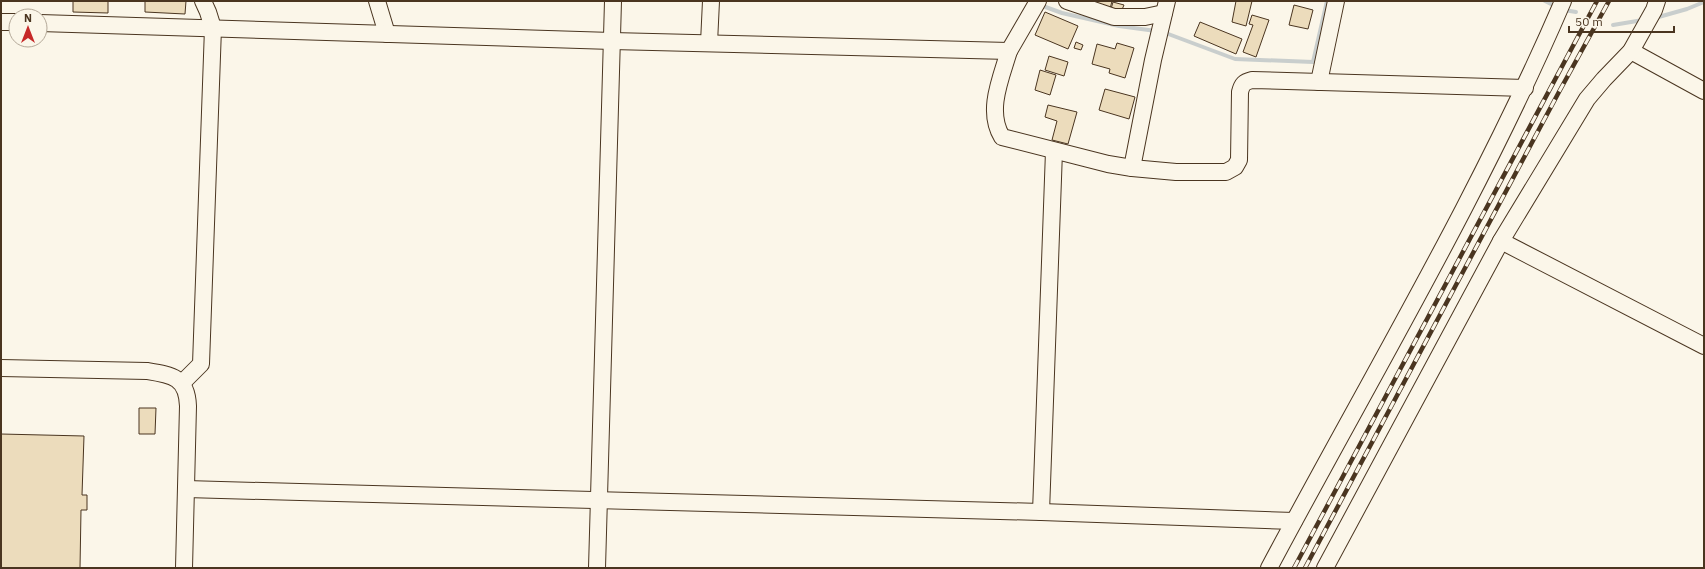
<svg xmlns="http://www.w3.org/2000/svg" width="1705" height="569" font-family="'IBM Plex Sans',sans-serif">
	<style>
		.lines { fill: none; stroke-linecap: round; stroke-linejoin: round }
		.stream { stroke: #c9cecd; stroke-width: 4 }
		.building { fill: #ecdcbc; stroke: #4a3520 }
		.minor-casing { stroke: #4a3520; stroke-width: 18 }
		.minor { stroke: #fbf6e9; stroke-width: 16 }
		.rail-casing { stroke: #4a3520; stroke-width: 4.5 }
		.rail { stroke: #fbf6e9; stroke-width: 3; stroke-dasharray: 9; stroke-linecap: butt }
	</style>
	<rect width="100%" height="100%" fill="#fbf6e9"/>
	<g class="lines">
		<g class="stream">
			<polyline points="1545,1 1557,7"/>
			<polyline points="1040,5 1062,13 1119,26 1156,31"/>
			<polyline points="1564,10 1576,12"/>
			<polyline points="1655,18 1687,9 1704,2"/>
			<polyline points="1613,25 1643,20"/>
			<polyline points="1163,32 1235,59 1313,62 1327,1"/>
		</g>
	</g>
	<g class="building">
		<polygon points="73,1 108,1 108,13 73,12"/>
		<polygon points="145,1 186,1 185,14 145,12"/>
		<polygon points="1095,1 1112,1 1110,9 1094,4"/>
		<polygon points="1236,1 1252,1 1246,26 1232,22"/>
		<polygon points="1113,2 1124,5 1121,12 1111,9"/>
		<polygon points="1294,5 1313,10 1308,29 1289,25"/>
		<polygon points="1045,12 1078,26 1068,49 1035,35"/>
		<polygon points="1252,15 1269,20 1256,57 1243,52 1253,25 1249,24"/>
		<polygon points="1200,22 1242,39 1236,54 1194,36"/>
		<polygon points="1076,42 1083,45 1081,50 1074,48"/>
		<polygon points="1117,43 1134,48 1125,78 1109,73 1110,69 1092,64 1097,44 1115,49"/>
		<polygon points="1049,56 1068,62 1064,76 1045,70"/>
		<polygon points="1040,70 1056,75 1050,95 1035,90"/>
		<polygon points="1105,89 1135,97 1129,119 1099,110"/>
		<polygon points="1048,105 1077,112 1068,144 1052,140 1057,121 1045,117"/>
		<polygon points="139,408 156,408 155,434 139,434"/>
		<polygon points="1,434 84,436 82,495 87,495 87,510 81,510 80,568 1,568"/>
	</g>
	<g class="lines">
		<g class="minor-casing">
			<g id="minor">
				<polyline points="377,1 387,34"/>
				<polyline points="1067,1 1114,17 1145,17 1164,13"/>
				<polyline points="1,22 16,22"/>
				<path d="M40 23 612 41 1009 51C1001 78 986 111 1002 137L1108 164 1132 168 1176 172H1226L1235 167 1239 160 1240 92C1242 84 1244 82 1252 80L1525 88"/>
				<polyline points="709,43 711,1"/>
				<polyline points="1009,51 1038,1"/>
				<polyline points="1631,51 1704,91"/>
				<polyline points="1319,82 1336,1"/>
				<polyline points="1132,168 1153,60 1167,1"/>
				<polyline points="1501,241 1704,346"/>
				<path d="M1 368 147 371C172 375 187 377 188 406L184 568"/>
				<polyline points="182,383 201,364 213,28 208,12 203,1"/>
				<polyline points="186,489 1041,512 1294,521"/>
				<polyline points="1041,512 1054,151"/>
				<polyline points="597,568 613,1"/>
				<path d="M1269 568C1369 380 1479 197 1563 1"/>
				<polyline points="1325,568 1501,241 1587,99 1604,79 1631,51 1654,10 1657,1"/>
			</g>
		</g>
		<use href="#minor" class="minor"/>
		<g class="rail-casing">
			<g id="rail">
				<polyline points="1294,568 1597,1"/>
				<polyline points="1305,568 1560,90 1609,1"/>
			</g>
		</g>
		<use href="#rail" class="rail"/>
	</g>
	<rect width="1705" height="569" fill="none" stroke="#4a3520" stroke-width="4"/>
	<g transform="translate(28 28)"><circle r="19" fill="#fbf6e9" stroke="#b4a999"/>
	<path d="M0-3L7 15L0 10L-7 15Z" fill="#c62828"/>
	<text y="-6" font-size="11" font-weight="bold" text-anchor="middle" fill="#4a3520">N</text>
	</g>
	<path d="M1569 26v6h105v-6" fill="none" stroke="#4a3520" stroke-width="2"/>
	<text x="1575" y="26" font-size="12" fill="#4a3520" stroke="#fbf6e9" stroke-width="3" paint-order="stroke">50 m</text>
</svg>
